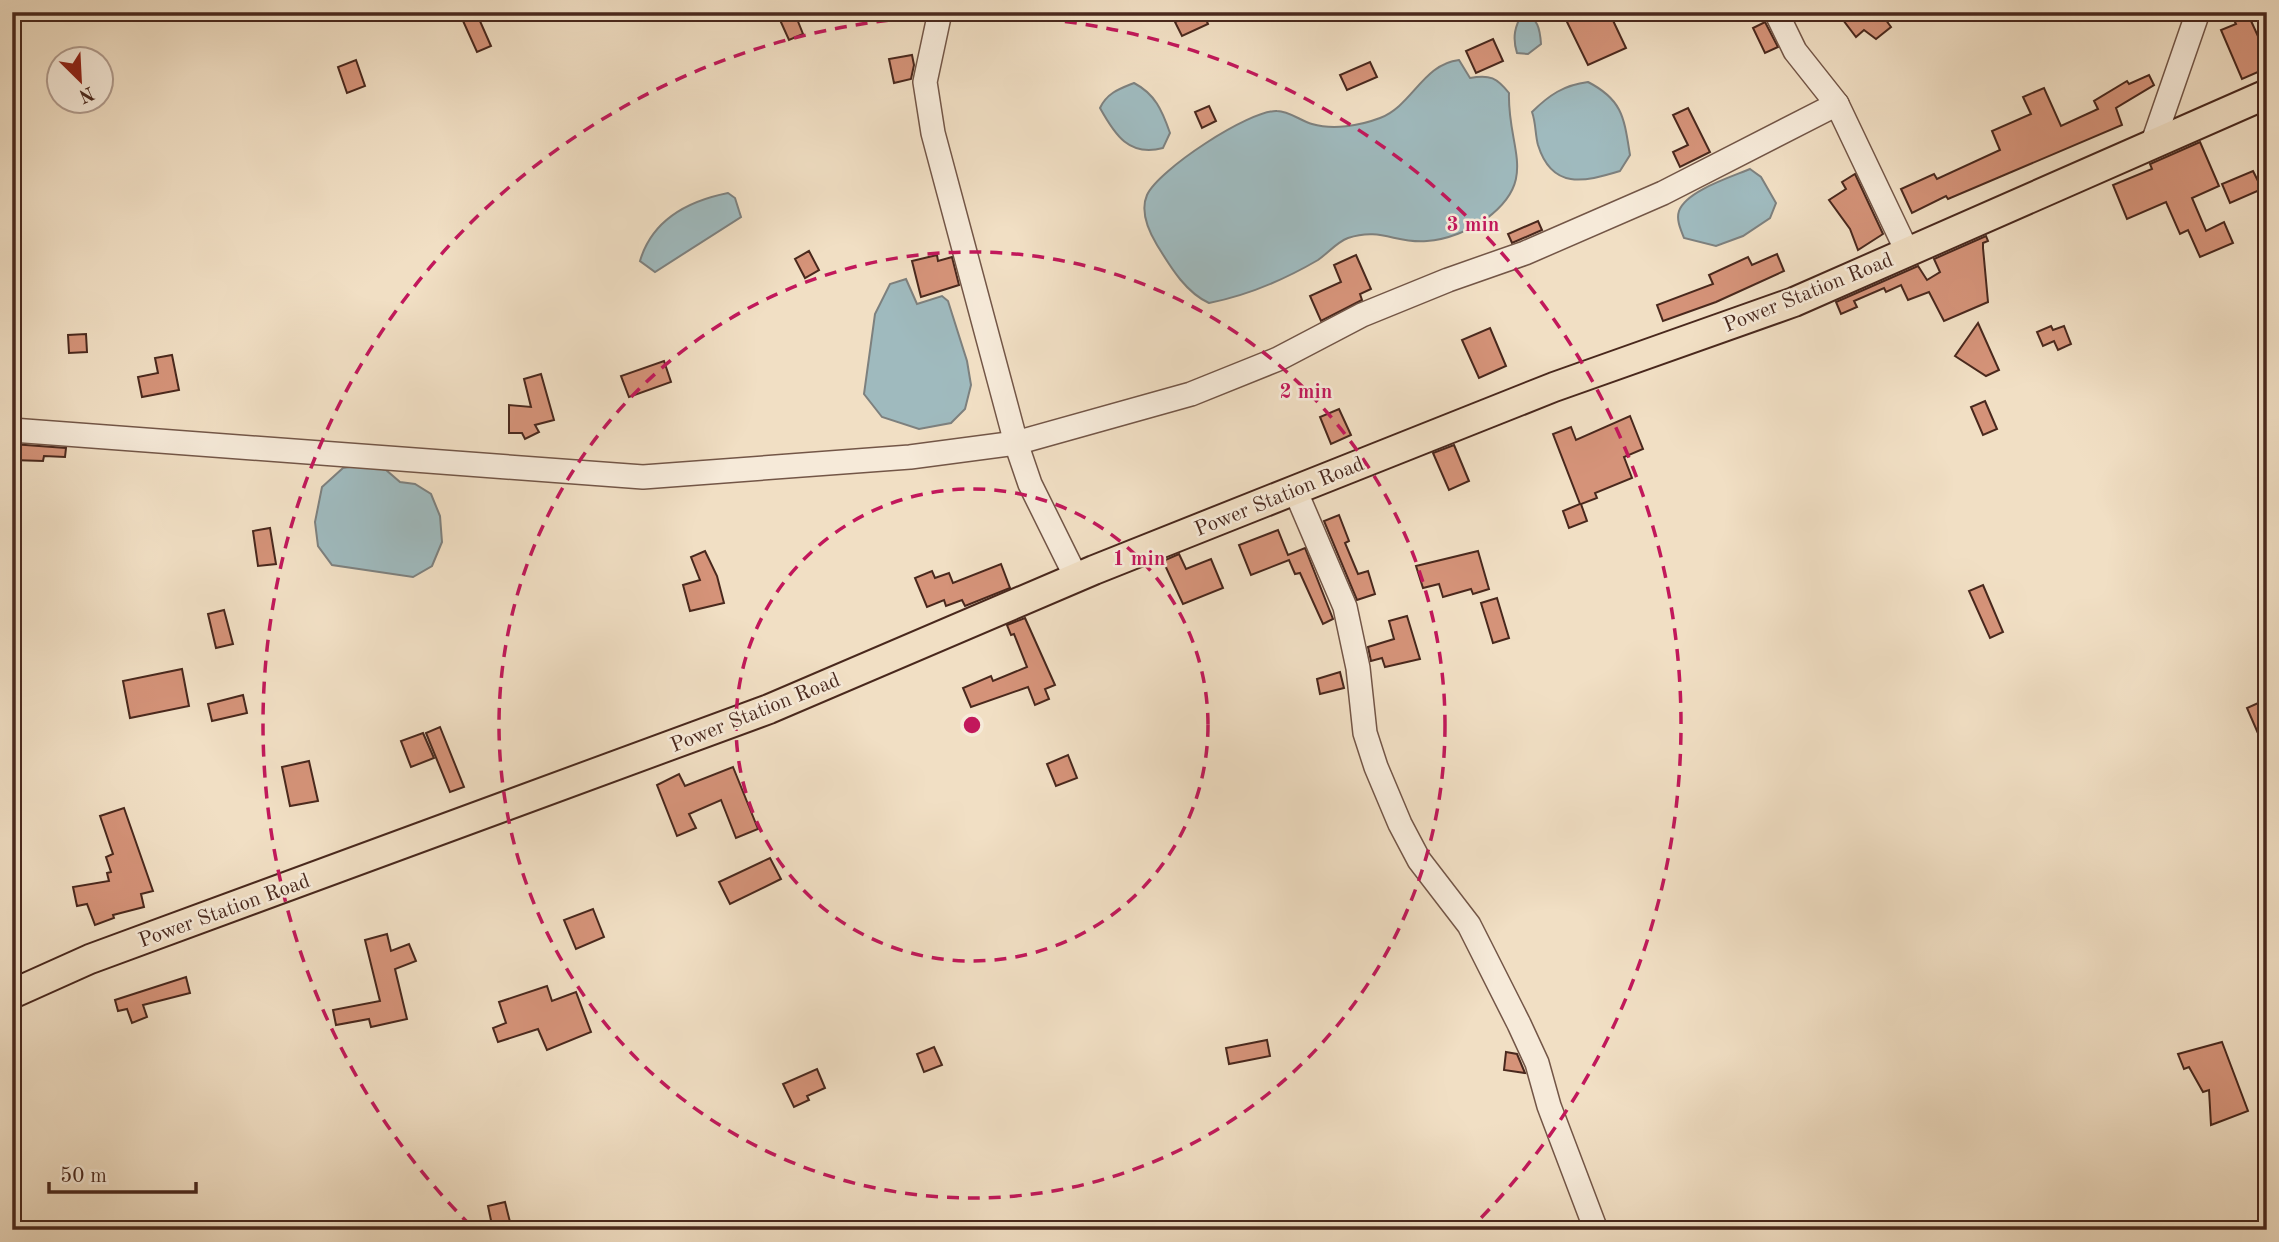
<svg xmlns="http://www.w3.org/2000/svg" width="2279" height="1242" font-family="'Old Standard TT',serif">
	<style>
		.water { fill: #9fbabe; stroke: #7d807e; stroke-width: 2 }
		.building { fill: #d59379; stroke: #49281d; stroke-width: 2 }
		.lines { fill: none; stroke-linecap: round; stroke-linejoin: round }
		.minor-casing { stroke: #735647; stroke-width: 26 }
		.major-casing { stroke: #49281d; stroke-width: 32 }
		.minor { stroke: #f6ead9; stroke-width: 23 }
		.major { stroke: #f1dfc4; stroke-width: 28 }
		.ring { fill: none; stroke: #c2185b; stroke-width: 3.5; stroke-dasharray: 12 9 }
		.labels { text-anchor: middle; stroke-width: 5; stroke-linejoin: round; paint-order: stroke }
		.street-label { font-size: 21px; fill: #49281d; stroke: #f6ead9 }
		.centre { fill: #c2185b; stroke: #f6ead9; stroke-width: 3.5 }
		.ring-label { font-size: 21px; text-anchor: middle; font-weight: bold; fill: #c2185b; stroke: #f6ead9; stroke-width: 5; stroke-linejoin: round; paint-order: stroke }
	</style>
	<rect width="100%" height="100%" fill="#f1dfc4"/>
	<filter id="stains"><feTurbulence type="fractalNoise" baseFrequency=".00286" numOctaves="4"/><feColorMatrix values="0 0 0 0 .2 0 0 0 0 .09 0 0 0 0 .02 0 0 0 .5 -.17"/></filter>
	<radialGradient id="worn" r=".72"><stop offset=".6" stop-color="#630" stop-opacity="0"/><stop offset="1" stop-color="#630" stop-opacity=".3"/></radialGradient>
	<g class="water">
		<path d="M1523 12C1538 18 1540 29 1541 44L1528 54 1517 53C1512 37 1515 26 1523 12Z"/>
		<path d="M1459 60 1470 78C1490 74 1497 78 1509 93 1507 148 1540 179 1486 219 1471 230 1446 240 1427 241 1396 244 1381 227 1348 238 1337 242 1328 253 1318 260 1282 281 1249 295 1209 303 1185 292 1170 266 1157 245 1148 230 1140 211 1147 195 1158 170 1249 110 1277 111 1289 111 1301 121 1312 124 1333 130 1359 126 1380 118 1412 106 1423 64 1459 60Z"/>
		<path d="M1588 82C1623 100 1624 118 1630 155L1620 171C1584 182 1552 190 1538 145 1535 134 1536 123 1532 112 1549 95 1564 85 1588 82Z"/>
		<path d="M1134 83C1155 94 1162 110 1170 133L1163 148C1129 157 1115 135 1100 108 1107 93 1119 89 1134 83Z"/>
		<path d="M1750 169 1761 177 1776 203 1770 218 1743 236 1716 246 1684 238C1681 230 1676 220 1679 211 1686 191 1731 177 1750 169Z"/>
		<path d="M728 193 735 198 741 217 655 272 640 261C652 220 688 201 728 193Z"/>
		<polygon points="906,279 917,304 942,296 948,301 967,361 971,385 965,409 951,423 919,429 882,417 864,394 875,314 890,284"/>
		<polygon points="364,465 386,470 400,482 415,484 431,494 440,516 442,542 432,566 413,577 332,565 318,546 315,522 322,487 343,468"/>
	</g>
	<g class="building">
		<polygon points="459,12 476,12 491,46 477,52"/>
		<polygon points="1198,12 1203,12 1208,24 1182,36 1175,22"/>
		<polygon points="1585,12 1609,12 1626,48 1588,65 1567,22"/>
		<polygon points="1837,12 1880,12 1891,27 1876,39 1864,30 1856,37"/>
		<polygon points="2230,12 2247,12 2267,56 2267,68 2242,79 2221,30 2236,24"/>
		<polygon points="795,14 803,34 789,40 780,20"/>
		<polygon points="1765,22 1778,47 1765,53 1753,28"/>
		<polygon points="1493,39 1503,61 1476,73 1466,51"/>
		<polygon points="912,55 914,65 911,79 894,83 889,59"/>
		<polygon points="356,60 365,86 347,93 338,67"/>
		<polygon points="1370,62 1377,77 1347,90 1340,75"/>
		<polygon points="2149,75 2154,85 2116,108 2122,125 1948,199 1946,196 1912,213 1901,189 1934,174 1937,179 2000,150 1992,131 2031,114 2023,97 2044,88 2061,126 2098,109 2094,101 2127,81 2129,84"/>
		<polygon points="1209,106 1216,121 1202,128 1195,112"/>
		<polygon points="1688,108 1710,152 1680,167 1673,152 1688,145 1673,115"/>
		<polygon points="2200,142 2219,186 2192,198 2206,231 2224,222 2233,243 2200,257 2188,230 2180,234 2166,202 2127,219 2113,185 2152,169 2150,164"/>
		<polygon points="2253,171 2262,189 2230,203 2222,184"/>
		<polygon points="1855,174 1883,234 1858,250 1850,229 1829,200 1846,189 1842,182"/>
		<polygon points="1538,221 1542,230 1512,243 1508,234"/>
		<polygon points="1986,236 1988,241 1983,243 1983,248 1988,302 1944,321 1929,292 1908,300 1901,285 1886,292 1884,288 1854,301 1857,307 1841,314 1836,302 1918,266 1927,280 1940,272 1934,259"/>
		<polygon points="809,251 819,270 805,278 795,259"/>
		<polygon points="1777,254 1784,271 1716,302 1663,321 1657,305 1713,284 1709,275 1748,257 1752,265"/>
		<polygon points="937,255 938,261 952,257 959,285 921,297 912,261"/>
		<polygon points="1356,255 1371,289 1360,294 1362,300 1321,321 1310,296 1341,282 1334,265"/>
		<polygon points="1978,323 1999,370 1986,376 1955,356"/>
		<polygon points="2051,326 2053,330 2064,326 2071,344 2058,350 2054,341 2043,346 2037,332"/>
		<polygon points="1490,328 1506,366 1479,378 1462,340"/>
		<polygon points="86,334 87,352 69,353 68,335"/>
		<polygon points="172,355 179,390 142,397 138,377 158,373 155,358"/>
		<polygon points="664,361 671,382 629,397 621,376"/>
		<polygon points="541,374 554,420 535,425 539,432 525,439 522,433 509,433 509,405 531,407 524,379"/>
		<polygon points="1985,401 1997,429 1983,435 1971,407"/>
		<polygon points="1339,409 1351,435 1331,444 1320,417"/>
		<polygon points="1630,416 1643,449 1624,457 1632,478 1595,493 1597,498 1581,504 1587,521 1569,528 1563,511 1580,504 1553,434 1571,427 1576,440"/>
		<polygon points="12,444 66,448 65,457 44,456 43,461 12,460"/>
		<polygon points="1454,445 1469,481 1449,490 1433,453"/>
		<polygon points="1339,515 1349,541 1345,543 1358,574 1368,571 1375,594 1357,600 1324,521"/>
		<polygon points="270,528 276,564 258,566 253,531"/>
		<polygon points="1278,530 1288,555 1305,548 1333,619 1323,624 1300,573 1295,574 1289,560 1251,575 1239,545"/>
		<polygon points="705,551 717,576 724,603 690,611 683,585 700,580 691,557"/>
		<polygon points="1478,551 1489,589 1473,594 1471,589 1443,597 1439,584 1423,588 1416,566"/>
		<polygon points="1179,554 1186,569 1211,559 1223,588 1183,604 1163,561"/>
		<polygon points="1001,564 1010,588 965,606 962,600 946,606 944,600 927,607 915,578 932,571 935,578 949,573 953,583"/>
		<polygon points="1983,585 2003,632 1990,638 1969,591"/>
		<polygon points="1497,598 1509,638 1493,643 1481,603"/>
		<polygon points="224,610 233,644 216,648 208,614"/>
		<polygon points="1407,616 1420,659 1385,667 1382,658 1371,661 1368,647 1394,639 1389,621"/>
		<polygon points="1025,618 1055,685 1045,689 1049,699 1035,705 1028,687 971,707 963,688 991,676 993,681 1027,667 1014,634 1011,635 1007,625"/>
		<polygon points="182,669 189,706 130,718 123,681"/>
		<polygon points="1340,672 1344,688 1320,694 1317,679"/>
		<polygon points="243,695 247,713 212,721 208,704"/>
		<polygon points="2267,699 2267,754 2247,708"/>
		<polygon points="440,727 464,787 450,792 426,733"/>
		<polygon points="423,733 434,758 411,767 401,741"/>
		<polygon points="1068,755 1077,778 1056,786 1047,764"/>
		<polygon points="309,761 318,801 290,806 282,767"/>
		<polygon points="733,767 758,829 736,838 721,800 689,814 696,828 677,836 657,785 679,774 685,786"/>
		<polygon points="124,808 153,891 141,894 144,907 113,915 114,918 95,925 87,904 77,906 73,887 109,881 107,873 111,872 106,857 113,854 100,816"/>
		<polygon points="770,858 781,879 730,904 719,882"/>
		<polygon points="593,909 604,937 576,949 564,920"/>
		<polygon points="387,934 391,951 409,944 416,961 395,969 407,1019 371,1027 369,1019 336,1025 333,1010 380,1001 365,940"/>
		<polygon points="186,977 190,993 143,1005 147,1017 132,1023 127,1009 118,1011 115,1000"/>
		<polygon points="547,986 552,1001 576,992 591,1032 547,1050 538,1029 498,1042 493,1028 506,1023 499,1002"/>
		<polygon points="1267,1040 1270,1056 1229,1064 1226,1048"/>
		<polygon points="2222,1042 2248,1111 2211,1125 2209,1090 2203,1092 2189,1067 2184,1069 2178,1054"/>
		<polygon points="934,1047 942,1065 924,1072 917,1054"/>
		<polygon points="1506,1052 1517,1054 1525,1073 1504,1070"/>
		<polygon points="817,1069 825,1088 807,1096 809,1100 794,1107 783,1084"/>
		<polygon points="505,1202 512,1230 493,1230 488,1206"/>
	</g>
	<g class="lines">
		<g class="minor-casing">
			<g id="minor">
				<polyline points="940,12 925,82 933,133 1016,443 1030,484 1076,577"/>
				<polyline points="1776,12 1795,51 1837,104"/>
				<polyline points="2153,142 2198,12"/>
				<polyline points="12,430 643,477 910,457 1016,443 1191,394 1278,359 1362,315 1448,280 1525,253 1663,193 1837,104 1907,251"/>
				<polyline points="1295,490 1345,607 1358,668 1365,733 1376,767 1400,824 1419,860 1469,925 1519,1024 1537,1063 1549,1106 1596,1230"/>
			</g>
		</g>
		<g class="major-casing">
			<polyline id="major" points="12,994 90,959 769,709 1094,570 1295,490 1554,387 1794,302 2267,94"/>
		</g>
		<use href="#minor" class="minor"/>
		<use href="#major" class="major"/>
	</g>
	<g class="ring">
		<circle cx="972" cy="725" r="236"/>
		<circle cx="972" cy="725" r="473"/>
		<path d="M471 1226A709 709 0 1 1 1473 1226"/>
	</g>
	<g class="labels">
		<g class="street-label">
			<text transform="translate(1808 292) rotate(-22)" y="7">Power Station Road</text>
			<text transform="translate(1279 496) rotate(-22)" y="7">Power Station Road</text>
			<text transform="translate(755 712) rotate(-22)" y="7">Power Station Road</text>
			<text transform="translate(224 910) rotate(-20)" y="7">Power Station Road</text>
		</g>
	</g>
	<circle cx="972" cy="725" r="10" class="centre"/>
	<g class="ring-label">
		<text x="1473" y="231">3 min</text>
		<text x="1306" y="398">2 min</text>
		<text x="1139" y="565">1 min</text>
	</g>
	<rect width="2279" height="1242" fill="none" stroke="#f1dfc4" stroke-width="42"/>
	<rect x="14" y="14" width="2251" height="1214" fill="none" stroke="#49281d" stroke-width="3.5"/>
	<rect x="21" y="21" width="2237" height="1200" fill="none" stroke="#49281d" stroke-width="2"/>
	<g transform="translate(80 80) rotate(156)"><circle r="33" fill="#f6ead9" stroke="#b19c8e" stroke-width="2"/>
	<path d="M0-5L12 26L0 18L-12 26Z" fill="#8f2418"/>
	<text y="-10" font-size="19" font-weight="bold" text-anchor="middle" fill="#49281d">N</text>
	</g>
	<path d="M49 1182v10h147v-10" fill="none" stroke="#49281d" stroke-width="3.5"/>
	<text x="60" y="1182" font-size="21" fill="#49281d" stroke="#f6ead9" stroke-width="5" paint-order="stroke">50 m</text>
	<rect width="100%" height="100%" filter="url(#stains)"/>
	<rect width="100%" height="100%" fill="url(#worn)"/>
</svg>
